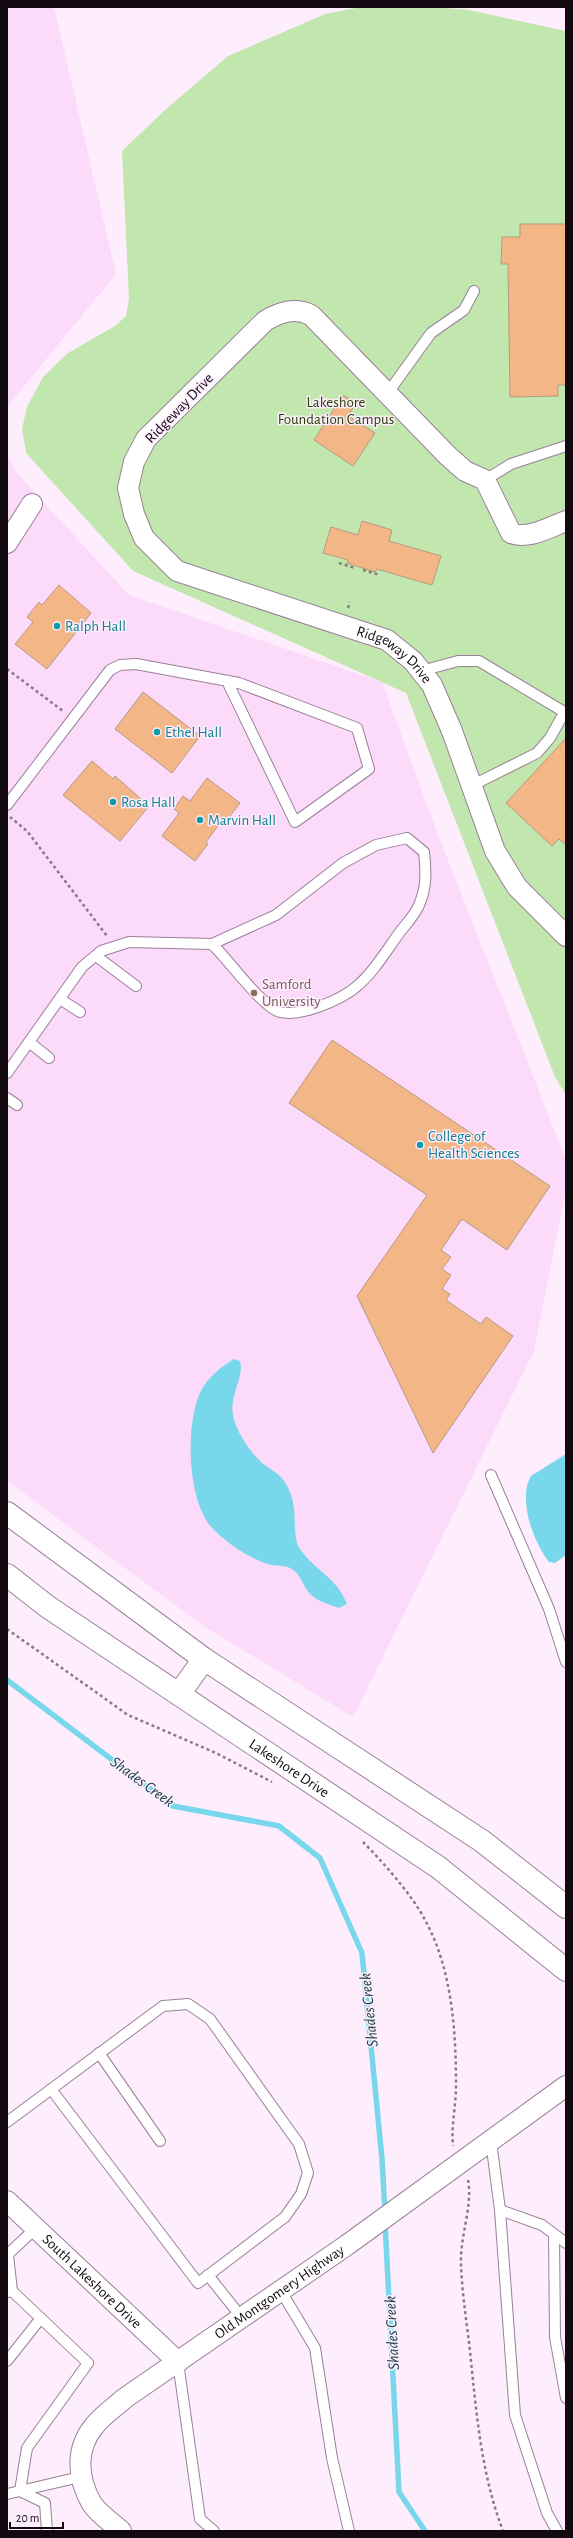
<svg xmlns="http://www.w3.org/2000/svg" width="573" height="2538" font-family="'Alegreya Sans',sans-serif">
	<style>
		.built { fill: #fcdafa }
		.green { fill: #c2e7ae }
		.water { fill: #78d7ea }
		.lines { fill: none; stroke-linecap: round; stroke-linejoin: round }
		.stream { stroke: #78d7ea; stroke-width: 5.5 }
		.building { fill: #f3b687; stroke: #b69983 }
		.service-casing { stroke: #998098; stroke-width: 12 }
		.minor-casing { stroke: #998098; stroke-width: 22 }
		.secondary-casing { stroke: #998098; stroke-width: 24 }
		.path { stroke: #877a86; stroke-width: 2.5; stroke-dasharray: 3 3; stroke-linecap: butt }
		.service { stroke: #fff; stroke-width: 10 }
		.minor { stroke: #fff; stroke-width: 20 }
		.secondary { stroke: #fff; stroke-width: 22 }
		.culture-dot { fill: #0f9aa8; stroke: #feedfd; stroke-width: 1.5 }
		.education-dot { fill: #8d6e63; stroke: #feedfd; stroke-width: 1.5 }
		.labels { text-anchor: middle; stroke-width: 3; stroke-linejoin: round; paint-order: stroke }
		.park-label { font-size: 15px; fill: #224504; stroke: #feedfd }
		.street-label { font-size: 15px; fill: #120911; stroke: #feedfd }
		.culture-label { font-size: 15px; fill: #0d838f; stroke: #feedfd; text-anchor: start }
		.education-label { font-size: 15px; fill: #785e54; stroke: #feedfd; text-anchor: start }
		.water-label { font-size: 16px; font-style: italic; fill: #144048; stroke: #feedfd }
	</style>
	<rect width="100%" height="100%" fill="#feedfd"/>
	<g class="built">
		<polygon points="7,7 54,7 116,274 7,407"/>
		<polygon points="7,453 15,471 129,595 382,682 435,827 566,1160 566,1189 534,1351 353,1717 205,1627 7,1481"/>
	</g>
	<polygon class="green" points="361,7 434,7 469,10 566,31 566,1095 555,1077 406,693 133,571 26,453 22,429 27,407 43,377 68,353 115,326 126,316 129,299 122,151 165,110 228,56 325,14"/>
	<g class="water">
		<path d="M234 1359 240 1361C245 1377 227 1398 234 1419 238 1434 249 1450 260 1461 266 1467 275 1471 281 1477 303 1503 289 1533 300 1549 316 1572 336 1576 347 1604L339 1608C330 1605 317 1601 310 1594 302 1585 301 1573 290 1568 284 1565 277 1566 272 1565 251 1560 230 1545 215 1531 186 1505 184 1419 203 1387 211 1375 222 1366 234 1359Z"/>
		<path d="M566 1454V1555L555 1563 549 1562C534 1543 517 1499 531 1476Z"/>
	</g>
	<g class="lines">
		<g class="stream">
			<polyline points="7,1680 173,1806 279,1826 320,1858 362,1953 382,2159 385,2213"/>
			<polyline points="385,2223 399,2492 425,2531"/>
		</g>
	</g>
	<g class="building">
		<polygon points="520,224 566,224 566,385 558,385 558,396 510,397 508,264 501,264 502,237 520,237"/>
		<polygon points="343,395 356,403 348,416 375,433 353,466 314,440"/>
		<polygon points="362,521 392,530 389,541 441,556 432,585 377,569 375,572 347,563 348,560 323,553 331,527 358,535"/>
		<polygon points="59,585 91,613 47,669 15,644 33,622 27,617 39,602 42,605"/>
		<polygon points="143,692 200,736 172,773 115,729"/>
		<polygon points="566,738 566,845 559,839 552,846 506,803"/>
		<polygon points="92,761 113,779 115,776 149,806 120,841 63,795"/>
		<polygon points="207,778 240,803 226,821 223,819 206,842 208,844 195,861 162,836 179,813 174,809 183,796 190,801"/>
		<polygon points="332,1040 550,1186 507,1250 462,1219 441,1250 451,1257 442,1269 451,1275 442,1289 450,1294 446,1300 481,1324 486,1317 513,1336 433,1453 357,1296 427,1195 289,1103"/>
	</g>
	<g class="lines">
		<g class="service-casing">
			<g id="service">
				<polyline points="387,394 431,333 464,310 474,291"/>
				<polyline points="485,480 511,464 566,446"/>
				<polyline points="421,671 458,661 479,661 566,713"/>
				<polyline points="471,786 537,753 550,738 564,713"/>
				<polyline points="7,805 110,670 120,665 136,664 239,683 357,728 369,769 295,822 227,681"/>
				<polyline points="96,956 136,986"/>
				<polyline points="60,999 80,1012"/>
				<polyline points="29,1042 49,1058"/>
				<path d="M7 1073 82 967 101 951 129 942 212 944 276 915 343 863 376 845 407 838 424 852C426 871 427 887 419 905 415 915 406 924 400 932 386 951 374 972 356 987 341 1000 300 1017 280 1012 262 1007 228 959 212 944"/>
				<polyline points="7,1098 17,1105"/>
				<polyline points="491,1475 549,1609 566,1662"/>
				<polyline points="99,2053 160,2141"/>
				<polyline points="7,2122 163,2006 188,2004 210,2019 299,2144 308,2173 301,2194 285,2217 198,2283 51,2089"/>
				<polyline points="491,2141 500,2210 515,2415 547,2513 557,2531"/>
				<polyline points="500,2210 542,2225 566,2243"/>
				<polyline points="554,2234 555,2337 566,2398"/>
				<polyline points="7,2255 36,2228"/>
				<polyline points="208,2275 242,2318"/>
				<polyline points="12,2291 88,2363 27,2448 20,2491 80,2477"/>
				<polyline points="281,2291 315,2348 332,2458 349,2531"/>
				<polyline points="7,2292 12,2291 8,2255"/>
				<polyline points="7,2361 41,2318"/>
				<polyline points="178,2362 200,2519 214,2531"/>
				<polyline points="7,2494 20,2491 45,2503 47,2531"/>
			</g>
		</g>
		<g class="minor-casing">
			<g id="minor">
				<path id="s1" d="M566 521C550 527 528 540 511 533L485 480 465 471 448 456 311 315C295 307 280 312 265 321L146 439 134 462 128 488 134 514 144 538 177 571 387 640 413 661 432 685 452 731 495 851 517 887 566 936"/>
				<polyline points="7,543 32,504"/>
				<path id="s2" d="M7 2201 178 2362"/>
				<path id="s3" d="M121 2531C112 2523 99 2514 92 2504 77 2478 75 2448 95 2425 103 2415 115 2407 125 2398L347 2245 566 2086"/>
			</g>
		</g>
		<g class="secondary-casing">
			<g id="secondary">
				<polyline points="7,1513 204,1659 482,1841 566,1907"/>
				<path id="s4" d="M7 1575 48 1607 438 1867 566 1970"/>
				<polyline points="179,1694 204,1659"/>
			</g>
		</g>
		<g class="path">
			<polyline points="339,563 355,568"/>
			<polyline points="363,570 380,575"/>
			<polyline points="348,608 350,602"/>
			<polyline points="7,669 63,711"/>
			<polyline points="10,817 27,831 107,936"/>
			<polyline points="7,1629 128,1715 216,1753 272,1782"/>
			<path d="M363 1842C382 1861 413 1896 425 1920 452 1969 456 2030 456 2086 456 2106 451 2126 453 2146"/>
			<path d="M468 2180C473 2205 460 2236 461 2264 462 2297 468 2329 471 2361 477 2419 482 2476 503 2531"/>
		</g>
		<use href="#service" class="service"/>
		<use href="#minor" class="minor"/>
		<use href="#secondary" class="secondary"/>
	</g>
	<g class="culture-dot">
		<circle cx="57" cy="626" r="4"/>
		<circle cx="157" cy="732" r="4"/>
		<circle cx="113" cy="802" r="4"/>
		<circle cx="200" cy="820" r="4"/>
		<circle cx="420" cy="1145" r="4"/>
	</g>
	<circle class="education-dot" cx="254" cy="993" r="4"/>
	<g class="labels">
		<g class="park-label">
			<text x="336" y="407">Lakeshore<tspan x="336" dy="17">Foundation Campus</tspan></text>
		</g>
		<g class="street-label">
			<text transform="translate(179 408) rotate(-46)" y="5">Ridgeway Drive</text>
			<text dy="5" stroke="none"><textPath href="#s1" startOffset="961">Ridgeway Drive</textPath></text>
			<text dy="5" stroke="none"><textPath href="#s4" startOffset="342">Lakeshore Drive</textPath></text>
			<text dy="5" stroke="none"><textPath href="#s2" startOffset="117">South Lakeshore Drive</textPath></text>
			<text dy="5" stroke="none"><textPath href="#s3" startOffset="352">Old Montgomery Highway</textPath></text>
		</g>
		<g class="culture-label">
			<text x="65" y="631">Ralph Hall</text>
			<text x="165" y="737">Ethel Hall</text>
			<text x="121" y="807">Rosa Hall</text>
			<text x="208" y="825">Marvin Hall</text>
			<text x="428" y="1141">College of<tspan x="428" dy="17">Health Sciences</tspan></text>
		</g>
		<g class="education-label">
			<text x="262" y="989">Samford<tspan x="262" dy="17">University</tspan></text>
		</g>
		<g class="water-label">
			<text transform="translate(143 1781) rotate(36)" y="6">Shades Creek</text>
			<text transform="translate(368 2010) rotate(-96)" y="6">Shades Creek</text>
			<text transform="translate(391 2333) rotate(-93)" y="6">Shades Creek</text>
		</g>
	</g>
	<rect width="573" height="2538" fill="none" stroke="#120911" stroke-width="16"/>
	<path d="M10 2522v6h53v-6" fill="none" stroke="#120911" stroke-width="2"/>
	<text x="16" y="2522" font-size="12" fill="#120911" stroke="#feedfd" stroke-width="3" paint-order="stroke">20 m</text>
</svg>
